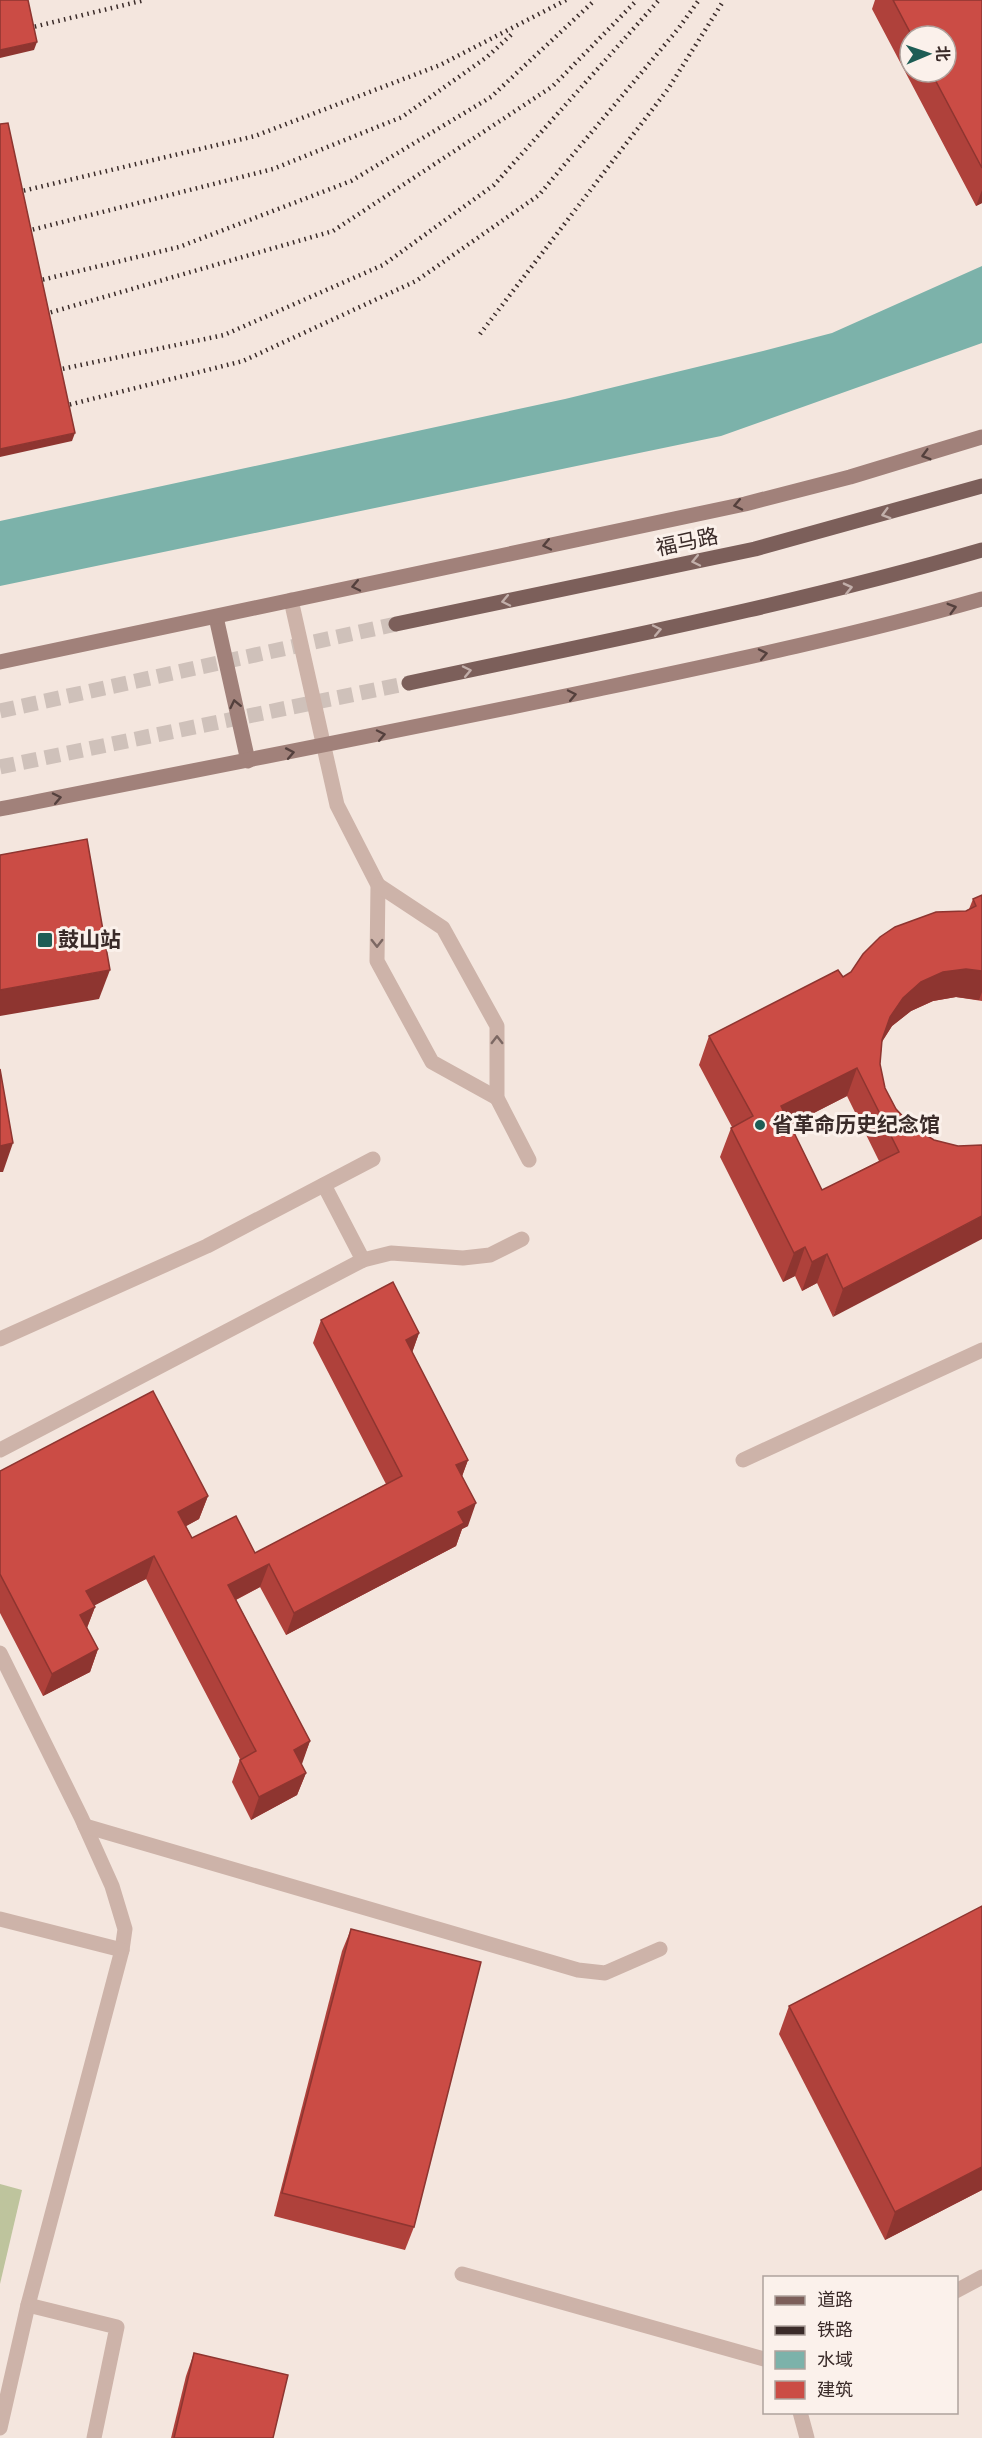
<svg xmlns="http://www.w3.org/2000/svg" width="982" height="2438" font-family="Lato,'Noto Sans SC',sans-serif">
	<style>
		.green { fill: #bec49d }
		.water { fill: #7cb2aa }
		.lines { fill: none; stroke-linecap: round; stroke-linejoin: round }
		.primary-tunnel { stroke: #cfc1ba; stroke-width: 15; stroke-dasharray: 15 8; stroke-linecap: butt }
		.lane { stroke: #cdb3a9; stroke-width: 15 }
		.secondary { stroke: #a1817a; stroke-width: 15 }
		.primary { stroke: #7c5f5a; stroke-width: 15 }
		.rail { stroke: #3a2b29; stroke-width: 4.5; stroke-dasharray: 1.5 4.5; stroke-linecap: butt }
		.wall { fill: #af413b; fill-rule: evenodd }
		.shaded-wall { fill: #8e3530 }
		.building { fill: #cb4c45; stroke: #8e3530; stroke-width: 1.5; fill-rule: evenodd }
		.oneway { stroke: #54403d }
		.oneway2 { stroke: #c2afaa }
		.oneway3 { stroke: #7c6863 }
		.poi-dot { fill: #1d5d55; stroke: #fbf1eb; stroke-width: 2 }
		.labels { text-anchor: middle; stroke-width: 6; stroke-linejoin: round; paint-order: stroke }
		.street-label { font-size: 21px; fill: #3a2b29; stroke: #fbf1eb }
		.poi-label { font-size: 21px; font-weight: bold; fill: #3a2b29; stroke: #fbf1eb; text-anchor: start }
	</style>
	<rect width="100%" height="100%" fill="#f4e6de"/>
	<polygon class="green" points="0,2184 22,2190 0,2284"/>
	<polygon class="water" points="982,266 982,343 721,436 0,586 0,521 565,399 763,351 832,333"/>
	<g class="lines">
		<g class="primary-tunnel">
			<polyline points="0,711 396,624"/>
			<polyline points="0,767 409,683"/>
		</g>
		<g class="lane">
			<polyline points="291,600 337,805 378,885 377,961 432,1062 497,1098"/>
			<polyline points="378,885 443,928 497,1026 497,1098 529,1160"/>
			<polyline points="324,1185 363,1260"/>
			<polyline points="0,1339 207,1246 373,1159"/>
			<polyline points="0,1450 363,1260 391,1253 463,1258 490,1255 522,1239"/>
			<polyline points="743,1460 982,1350"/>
			<polyline points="0,1653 81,1817 112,1886 125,1929 122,1950"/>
			<polyline points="85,1826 578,1970 605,1973 660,1949"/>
			<polyline points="0,1919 122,1950 28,2305 0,2428"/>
			<polyline points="462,2274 764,2359"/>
			<polyline points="956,2291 982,2277"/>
			<polyline points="28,2305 117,2327 94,2438"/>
			<polyline points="800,2412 807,2438"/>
		</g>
		<g class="secondary">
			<polyline points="216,617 248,761"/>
			<polyline points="0,662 745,504 850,477 982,437"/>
			<path d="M0 809C200 769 399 731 599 689 727 662 856 635 982 599"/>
		</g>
		<g class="primary">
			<polyline points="396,624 755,549 982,486"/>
			<path d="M409 683C601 642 793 605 982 550"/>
		</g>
		<g class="rail">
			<polyline points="29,28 145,0"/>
			<polyline points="18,192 255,136 440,65 566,0"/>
			<polyline points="27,231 273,169 402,117 487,57 512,34"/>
			<polyline points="37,281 179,247 351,181 491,97 595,0"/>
			<polyline points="45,314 333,231 553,86 637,0"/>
			<polyline points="480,334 668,89 724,0"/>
			<polyline points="57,370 224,335 383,265 494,185 659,0"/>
			<polyline points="64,406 243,361 416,281 539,195 678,29 699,0"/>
		</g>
	</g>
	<g class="wall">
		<path d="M875 0H982V203L976 206 872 9ZM910 36H946V72H910Z"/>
		<path d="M982 895V1001L956 997 933 1001 911 1011 892 1026 882 1042 880 1064 885 1088 896 1109 913 1127 833 1317 817 1283 802 1291 795 1276 783 1282 720 1157 731 1128 732 1127 699 1065 709 1036 843 977 969 909 973 899ZM847 1096 879 1161 822 1190 790 1125Z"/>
		<polygon points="321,1320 419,1333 412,1352 468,1460 462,1476 468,1526 462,1529 456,1546 286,1635 260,1587 236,1600 310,1741 301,1764 306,1773 297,1795 251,1820 232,1782 240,1759 146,1579 94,1605 95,1607 87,1628 98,1649 90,1672 43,1696 0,1613 0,1471 208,1496 199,1519 186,1526 192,1538 255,1553 386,1484 313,1343"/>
		<polygon points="351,1929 414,2227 405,2250 274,2216 342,1951"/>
		<polygon points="789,2006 982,2190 885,2240 779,2034"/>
		<polygon points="194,2353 273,2438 171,2438 186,2376"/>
	</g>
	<g class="shaded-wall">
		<polygon points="37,42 34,50 0,58 0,50"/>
		<polygon points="982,190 982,203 976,206"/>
		<polygon points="75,433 72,441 0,457 0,449"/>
		<polygon points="966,969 982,971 982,992 979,1000 956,997 933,1001 911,1011 892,1026 879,1046 890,1017 903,998 921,982 943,972"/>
		<polygon points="110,970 99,999 0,1016 0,990"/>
		<polygon points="857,1068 847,1096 771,1135 781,1106"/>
		<polygon points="13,1143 3,1172 0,1172 0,1146"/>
		<polygon points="982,1216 982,1239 833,1317 843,1289"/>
		<polygon points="805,1247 795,1276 783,1282 794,1253"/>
		<polygon points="827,1254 817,1283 802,1291 812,1262"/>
		<polygon points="419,1333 411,1356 406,1340"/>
		<polygon points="468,1460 460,1482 456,1465"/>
		<polygon points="208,1496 199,1519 170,1535 178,1512"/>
		<polygon points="476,1503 468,1526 462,1529 456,1546 286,1635 294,1613 458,1512"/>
		<polygon points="154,1556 146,1579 78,1614 86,1591"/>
		<polygon points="269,1564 260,1587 220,1608 228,1585"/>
		<polygon points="95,1607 86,1630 80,1615"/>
		<polygon points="98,1649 90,1672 43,1696 52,1674"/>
		<polygon points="310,1741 302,1764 286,1773 294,1750"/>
		<polygon points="306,1773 297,1795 251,1820 259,1797"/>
		<polygon points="982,2167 982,2190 885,2240 895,2212"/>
	</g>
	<g class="building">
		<polygon points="0,0 28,0 37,42 0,50"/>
		<polygon points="893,0 982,0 982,168 931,72 946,72 946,36 912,36"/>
		<polygon points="8,123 75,433 0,449 0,124"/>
		<polygon points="87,839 110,970 0,990 0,855"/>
		<path d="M982 895V971L966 969 943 972 921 982 903 998 890 1017 882 1040 880 1064 885 1088 896 1109 913 1127 934 1140 958 1146 982 1145V1216L843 1289 827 1254 812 1262 805 1247 794 1253 731 1128 753 1116 709 1036 838 970 843 977 851 972 863 954 880 937 895 927 936 912 966 911 976 906 973 899ZM857 1068 899 1152 822 1190 781 1106Z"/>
		<polygon points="0,1069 13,1143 0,1146"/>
		<polygon points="393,1282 419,1333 406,1340 468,1460 456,1465 476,1503 458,1512 464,1523 294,1613 269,1564 228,1585 310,1741 294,1750 306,1773 259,1797 240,1760 256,1751 154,1556 86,1591 95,1607 80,1615 98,1649 52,1674 0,1574 0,1471 153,1391 208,1496 178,1512 192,1538 236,1516 255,1553 402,1476 321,1320"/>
		<polygon points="982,1906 982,2167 895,2212 789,2006"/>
		<polygon points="351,1929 481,1962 414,2227 282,2193"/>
		<polygon points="194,2353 288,2375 273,2438 174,2438"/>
	</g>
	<defs><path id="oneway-chevron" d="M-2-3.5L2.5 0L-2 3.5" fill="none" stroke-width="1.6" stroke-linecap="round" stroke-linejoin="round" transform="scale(1.5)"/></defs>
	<g class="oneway">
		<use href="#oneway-chevron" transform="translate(926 455) rotate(164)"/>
		<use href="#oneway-chevron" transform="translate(738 505) rotate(168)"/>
		<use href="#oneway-chevron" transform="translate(547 545) rotate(168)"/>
		<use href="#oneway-chevron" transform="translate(356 586) rotate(168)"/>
		<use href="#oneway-chevron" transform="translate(952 608) rotate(-16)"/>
		<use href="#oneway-chevron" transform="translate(763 654) rotate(-12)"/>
		<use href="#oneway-chevron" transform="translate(572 695) rotate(-12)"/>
		<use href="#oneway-chevron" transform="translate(235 704) rotate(-102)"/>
		<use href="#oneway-chevron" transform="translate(381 735) rotate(-12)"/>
		<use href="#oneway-chevron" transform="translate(290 753) rotate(-11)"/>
		<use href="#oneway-chevron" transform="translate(57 798) rotate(-12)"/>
	</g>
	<g class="oneway2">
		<use href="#oneway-chevron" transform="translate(886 514) rotate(164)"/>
		<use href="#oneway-chevron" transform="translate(696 561) rotate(168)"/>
		<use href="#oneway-chevron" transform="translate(848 588) rotate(-13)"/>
		<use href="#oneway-chevron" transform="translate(506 601) rotate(168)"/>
		<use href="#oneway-chevron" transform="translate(657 630) rotate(-12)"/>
		<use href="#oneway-chevron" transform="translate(467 671) rotate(-12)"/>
	</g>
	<g class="oneway3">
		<use href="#oneway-chevron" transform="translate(377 943) rotate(90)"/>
		<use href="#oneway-chevron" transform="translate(497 1040) rotate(-90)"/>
	</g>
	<g class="poi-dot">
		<rect x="37" y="932" width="16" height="16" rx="3"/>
		<circle cx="760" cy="1125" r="6"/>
	</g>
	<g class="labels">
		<g class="street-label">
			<text transform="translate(687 542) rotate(-12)" y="7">福马路</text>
		</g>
		<g class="poi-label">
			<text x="58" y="947">鼓山站</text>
			<text x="772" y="1132">省革命历史纪念馆</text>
		</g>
	</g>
	<rect x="763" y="2276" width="195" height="138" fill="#fbf1eb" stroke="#aea29d" stroke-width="1.5"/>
	<rect x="775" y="2296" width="30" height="9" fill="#7c5f5a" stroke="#aea29d" stroke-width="1.5"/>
	<text x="817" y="2306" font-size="18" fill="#3a2b29">道路</text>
	<rect x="775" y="2326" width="30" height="9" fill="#3a2b29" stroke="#aea29d" stroke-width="1.5"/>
	<text x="817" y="2336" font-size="18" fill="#3a2b29">铁路</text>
	<rect x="775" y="2351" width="30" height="18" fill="#7cb2aa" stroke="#aea29d" stroke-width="1.5"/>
	<text x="817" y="2366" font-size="18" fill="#3a2b29">水域</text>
	<rect x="775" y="2381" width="30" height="18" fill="#cb4c45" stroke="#aea29d" stroke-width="1.5"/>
	<text x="817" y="2396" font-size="18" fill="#3a2b29">建筑</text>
	<g transform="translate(928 54) rotate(88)"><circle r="28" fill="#fbf1eb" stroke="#aea29d" stroke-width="1.5"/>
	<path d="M0-4.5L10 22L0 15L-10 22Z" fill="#1d5d55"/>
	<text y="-9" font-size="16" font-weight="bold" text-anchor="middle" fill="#3a2b29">北</text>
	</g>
</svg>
